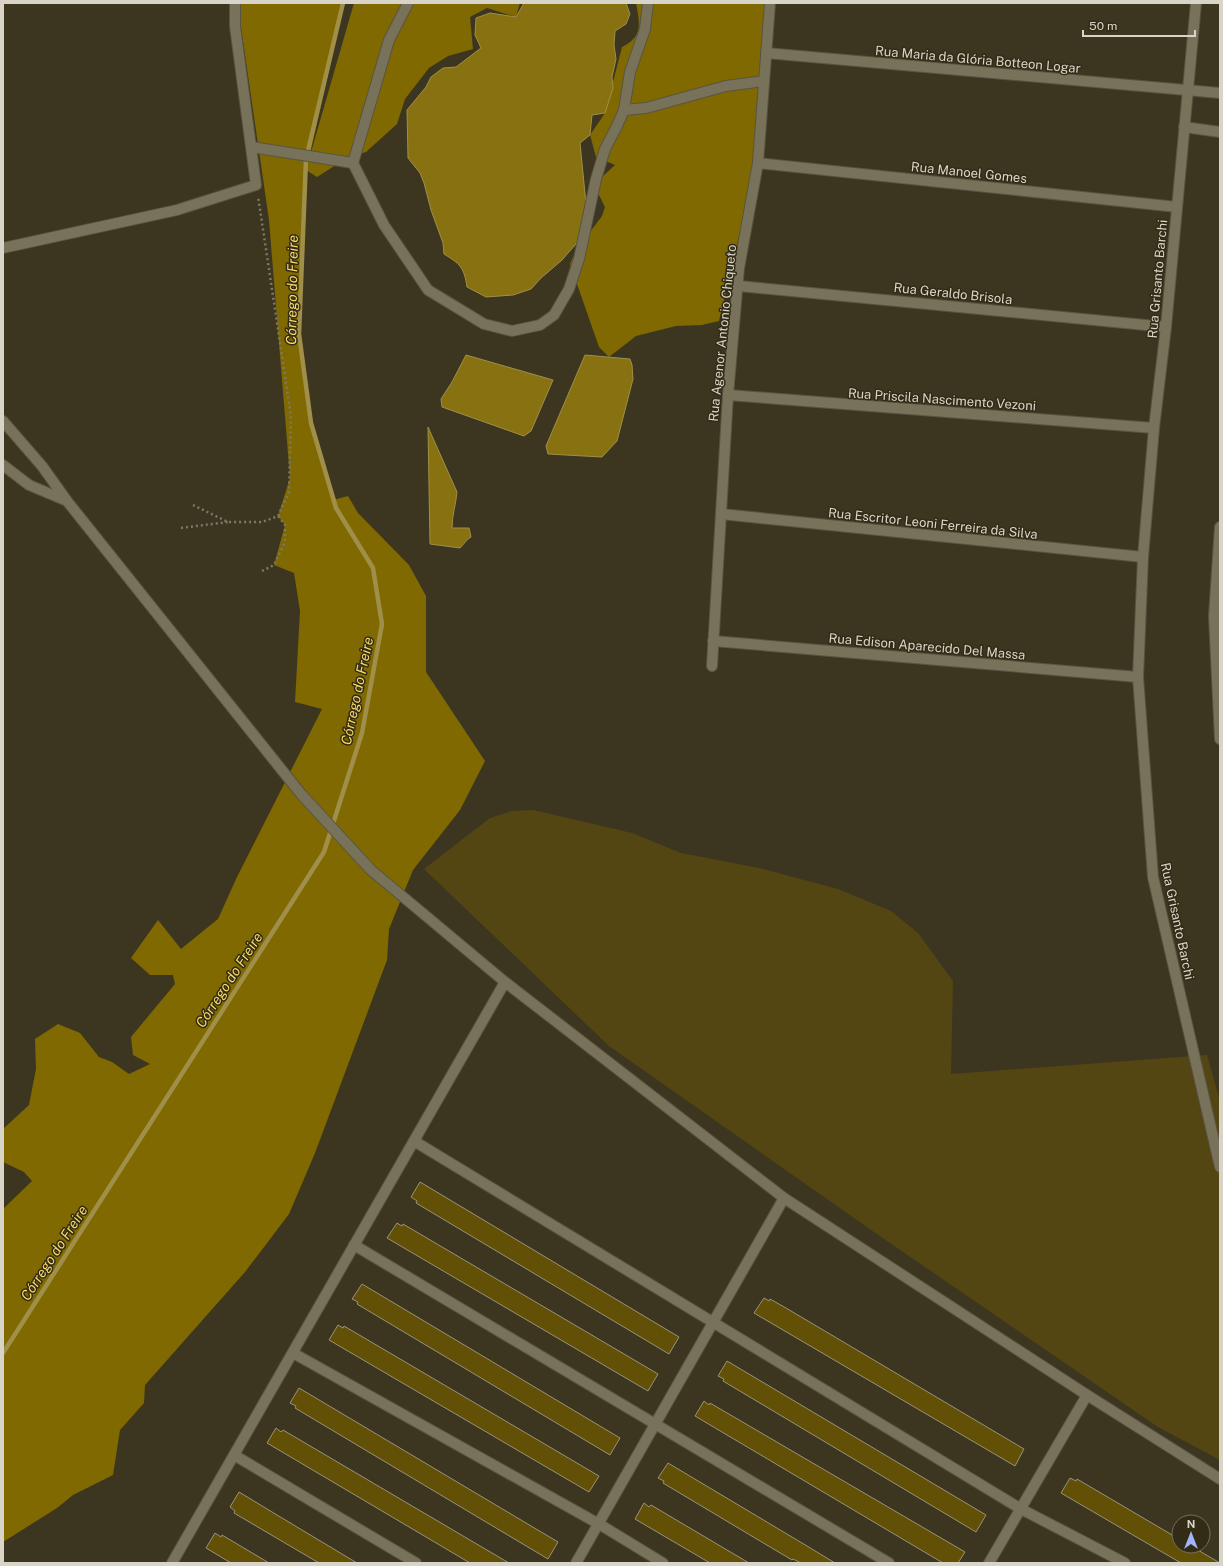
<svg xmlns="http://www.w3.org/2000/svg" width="1223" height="1566" font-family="'Public Sans',sans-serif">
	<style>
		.green { fill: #534613 }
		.forest { fill: #806900 }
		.water { fill: #887111; stroke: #a08f48 }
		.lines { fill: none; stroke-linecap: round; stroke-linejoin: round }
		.stream { stroke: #a08f48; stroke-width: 4.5 }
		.building { fill: #615006; stroke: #99927a }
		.street-casing { stroke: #595442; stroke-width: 12 }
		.path { stroke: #7d7967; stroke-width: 2.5; stroke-dasharray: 2 3; stroke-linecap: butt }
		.street { stroke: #79725b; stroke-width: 10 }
		.labels { text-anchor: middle; stroke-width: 3; stroke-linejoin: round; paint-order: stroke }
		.street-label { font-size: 13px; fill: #d8d5c8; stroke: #322c17 }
		.water-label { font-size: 14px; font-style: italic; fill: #fada67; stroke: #322c17 }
	</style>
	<rect width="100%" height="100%" fill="#3c3621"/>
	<polygon class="green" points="533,810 632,833 681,853 759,868 838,889 891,911 918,933 953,981 951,1074 1207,1055 1220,1101 1220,1460 1158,1427 874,1232 609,1046 424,869 490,818 512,811"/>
	<g class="forest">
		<polygon points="240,3 344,3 309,159 354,3 520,3 516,17 487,8 470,17 473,49 448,56 429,68 405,99 397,124 366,152 347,158 317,177 306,170 299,334 311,423 333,500 348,496 358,513 409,565 426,596 426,672 485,761 460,810 413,870 389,929 387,960 315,1153 289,1214 245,1272 145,1385 144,1403 120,1430 113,1475 73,1495 57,1508 3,1542 3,1209 32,1181 24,1172 3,1162 3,1129 29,1105 36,1069 35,1039 58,1024 80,1033 99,1057 112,1062 129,1074 150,1064 133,1055 131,1037 175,984 173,975 150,975 131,958 158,920 181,949 218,919 237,877 322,709 295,702 300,611 294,573 274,565 285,525 278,516 290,478 269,220 241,27"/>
		<path d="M636 3H766L762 42 756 164 719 321 702 325 676 326 636 336 609 357 599 347 570 264 582 237 590 232 602 216 605 207 598 193 603 176 615 165 596 157 590 135 605 113 622 47C643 37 640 24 636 3Z"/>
	</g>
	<g class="water">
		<path d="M524 3H626L630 14 626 24 615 31 614 45 616 59 612 77 613 88 605 113 592 115 590 135 580 143 587 214 582 237 562 260 541 278 531 289 513 295 486 297 467 287C464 267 460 264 444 254L443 243 431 210 424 183 420 173 408 158 407 110 426 87 431 77 443 68 456 67 481 48 475 35 476 18 490 13 516 17Z"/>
		<polygon points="466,355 553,380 531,431 524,436 442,407 441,399 452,382"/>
		<polygon points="585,355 630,359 632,365 633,379 617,441 602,457 548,454 546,446"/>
		<path d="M428 427 457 492C456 504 452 515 452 528H469L471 537 468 539 460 548 430 544Z"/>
	</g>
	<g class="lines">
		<polyline class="stream" points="3,1353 324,852 362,733 382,624 373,568 336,508 311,423 299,334 306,159 343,3"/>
	</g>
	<g class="building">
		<polygon points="420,1182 679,1337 669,1354 416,1203 417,1201 411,1197"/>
		<polygon points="397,1223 402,1226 403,1224 658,1374 648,1391 387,1238"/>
		<polygon points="362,1284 620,1438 610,1455 357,1304 358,1302 352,1299"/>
		<polygon points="764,1298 769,1301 770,1299 786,1308 1024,1449 1015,1466 754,1313"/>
		<polygon points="338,1325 343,1328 344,1326 599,1476 589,1492 329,1340"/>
		<polygon points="727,1361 986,1515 976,1532 723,1381 724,1379 718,1376"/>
		<polygon points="299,1388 558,1542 548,1559 295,1408 296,1406 290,1403"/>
		<polygon points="704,1401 709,1405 710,1403 965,1552 958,1563 943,1563 695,1416"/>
		<polygon points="276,1428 281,1432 283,1430 509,1563 470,1563 267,1443"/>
		<polygon points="668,1463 807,1546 835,1563 801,1563 793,1559 792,1560 750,1535 663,1483 664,1481 658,1478"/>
		<polygon points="1070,1478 1076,1481 1077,1479 1179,1539 1179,1546 1191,1546 1220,1563 1181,1563 1061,1493"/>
		<polygon points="239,1492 277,1515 357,1563 319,1563 234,1513 235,1511 230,1507"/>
		<polygon points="644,1503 649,1507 651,1505 749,1563 710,1563 635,1519"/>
		<polygon points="215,1533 221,1537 222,1535 269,1563 231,1563 206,1548"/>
	</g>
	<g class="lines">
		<g class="street-casing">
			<g id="street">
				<polyline points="1196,3 1166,327 1154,428 1143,557 1138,677 1153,877 1220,1167"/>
				<polyline points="766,53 1220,93"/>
				<polyline points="624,110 630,72 645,29 648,3"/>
				<polyline points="1184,127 1220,132"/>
				<polyline points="252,147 353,163 389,40 408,3"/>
				<polyline points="353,163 384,225 428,290 484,324 512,331 540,325 554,315 569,289 579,259 596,179 605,149 617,126 624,110 646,108 726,86 764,81"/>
				<polyline points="758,163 1177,207"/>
				<polyline points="3,248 177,210 256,185 235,26 235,3"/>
				<polyline points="739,286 1166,327"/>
				<polyline points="728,395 1154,428"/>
				<polyline points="3,421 42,466 67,501 301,794 371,870 505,982 784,1198 1087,1395 1220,1479"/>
				<polyline points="3,465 29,485 67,501"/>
				<polyline points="721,514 1143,557"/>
				<polyline points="1220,527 1214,616 1220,739"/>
				<polyline points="713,641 1138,677"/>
				<polyline points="712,666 728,395 739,268 758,163 770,3"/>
				<polyline points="414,1141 1021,1509 1125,1563"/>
				<polyline points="354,1245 889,1563"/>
				<polyline points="293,1353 599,1524 663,1563"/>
				<polyline points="234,1455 416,1563"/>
				<polyline points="172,1563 505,982"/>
				<polyline points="576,1563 784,1198"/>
				<polyline points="989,1563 1087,1395"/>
			</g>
		</g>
		<g class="path">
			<polyline points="193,505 228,522 262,522 278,516 289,492 291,416 258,196"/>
			<polyline points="181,528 228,522"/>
			<polyline points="262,571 274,565 285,542 285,525 278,516"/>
		</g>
		<use href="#street" class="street"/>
	</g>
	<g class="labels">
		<g class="street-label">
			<text transform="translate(978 59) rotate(5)" y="5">Rua Maria da Glória Botteon Logar</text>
			<text transform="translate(969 172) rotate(6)" y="5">Rua Manoel Gomes</text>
			<text transform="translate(1157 279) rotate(-85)" y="5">Rua Grisanto Barchi</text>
			<text transform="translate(953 293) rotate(6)" y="5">Rua Geraldo Brisola</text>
			<text transform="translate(722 333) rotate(-84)" y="5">Rua Agenor Antonio Chiqueto</text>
			<text transform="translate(942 399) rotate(4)" y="5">Rua Priscila Nascimento Vezoni</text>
			<text transform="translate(933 523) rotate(6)" y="5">Rua Escritor Leoni Ferreira da Silva</text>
			<text transform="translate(927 646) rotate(5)" y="5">Rua Edison Aparecido Del Massa</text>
			<text transform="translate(1178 921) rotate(78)" y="5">Rua Grisanto Barchi</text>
		</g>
		<g class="water-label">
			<text transform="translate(292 290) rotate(-89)" y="5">Córrego do Freire</text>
			<text transform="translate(357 691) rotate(-78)" y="5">Córrego do Freire</text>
			<text transform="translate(229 980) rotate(-57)" y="5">Córrego do Freire</text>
			<text transform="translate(54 1253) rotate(-57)" y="5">Córrego do Freire</text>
		</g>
	</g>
	<rect width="1223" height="1566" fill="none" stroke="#d8d5c8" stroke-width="8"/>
	<g transform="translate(1191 1534)"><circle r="19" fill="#322c17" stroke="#74705e"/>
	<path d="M0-3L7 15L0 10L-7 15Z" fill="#a2b2fd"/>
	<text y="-6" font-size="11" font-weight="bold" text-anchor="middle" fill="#d8d5c8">N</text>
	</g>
	<path d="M1083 30v6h112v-6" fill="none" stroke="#d8d5c8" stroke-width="2"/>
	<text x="1089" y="30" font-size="12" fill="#d8d5c8" stroke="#322c17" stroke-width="3" paint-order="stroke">50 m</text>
</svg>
